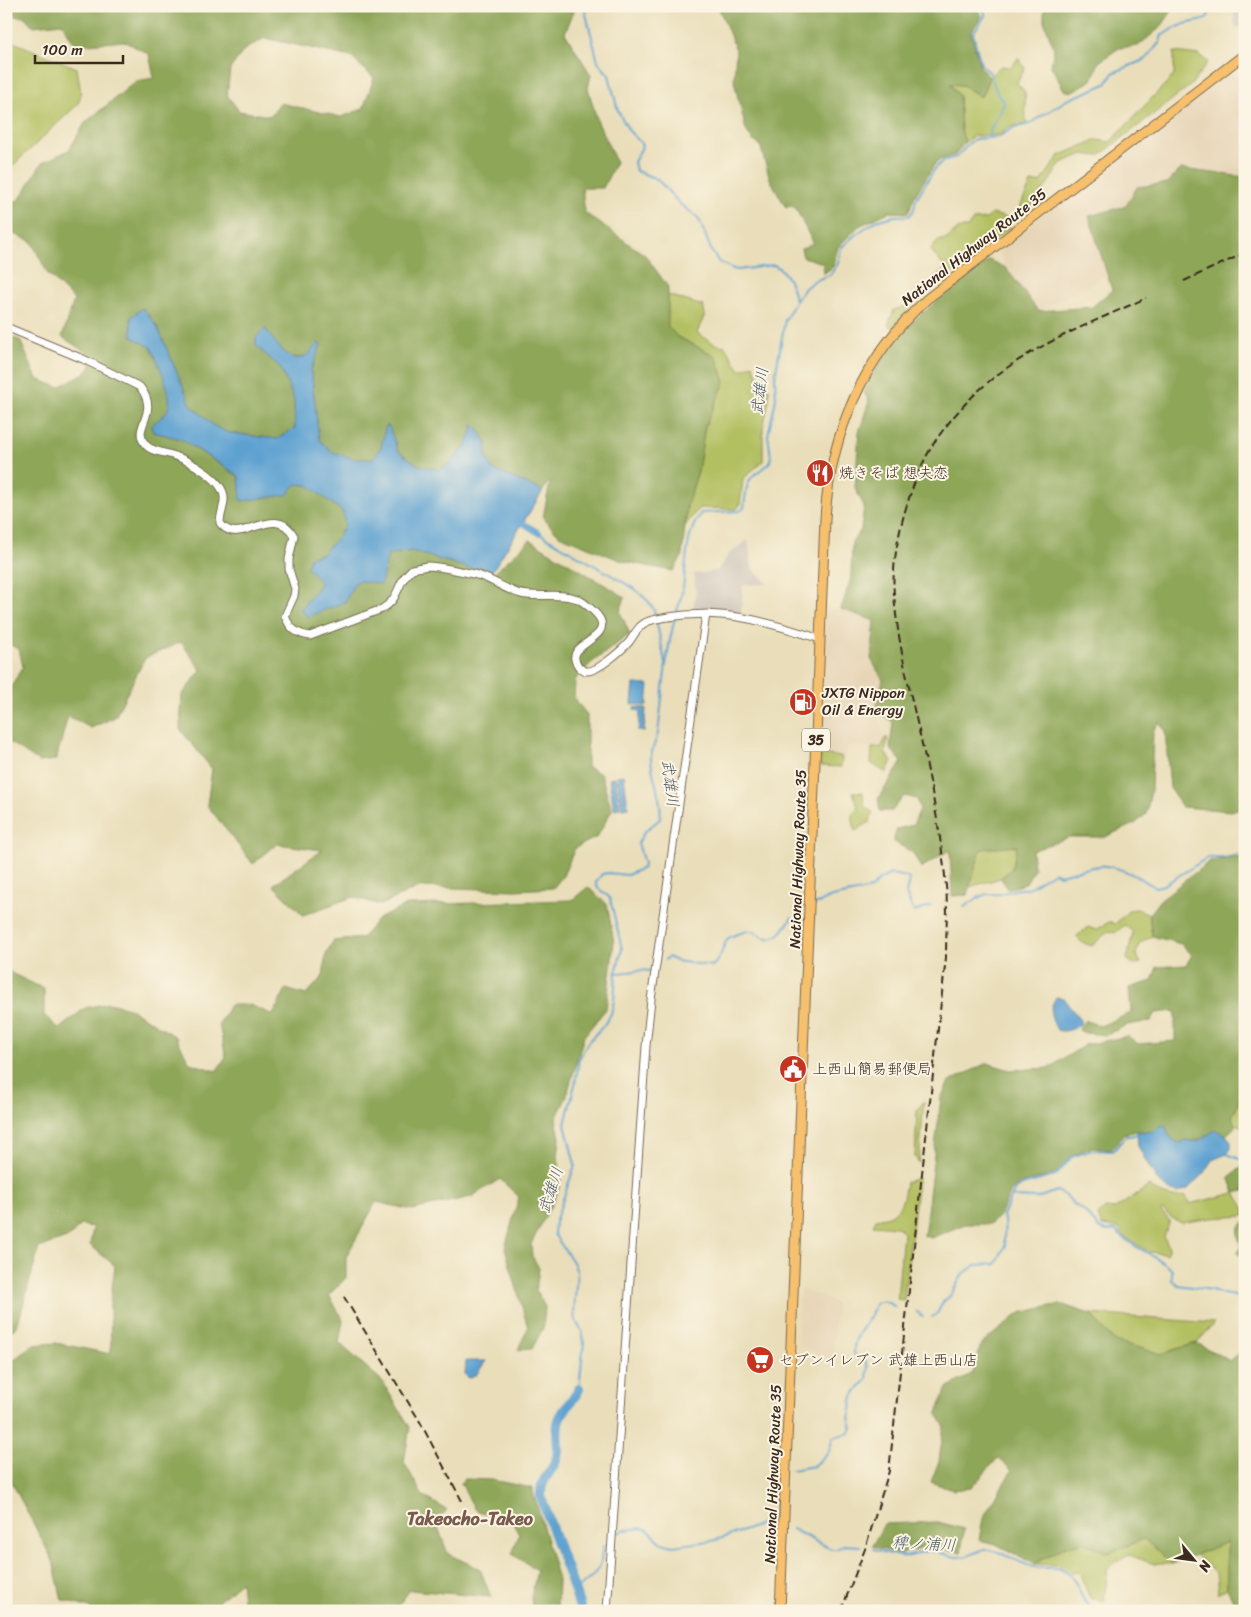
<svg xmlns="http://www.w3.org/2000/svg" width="1251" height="1617" font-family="Sriracha,'Klee One',sans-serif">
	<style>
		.built { fill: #e7d5b7 }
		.industrial { fill: #cbc3b8 }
		.green { fill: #b3c062; stroke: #777540 }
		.forest { fill: #8ea658; stroke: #64683b; fill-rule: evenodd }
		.water { fill: #5da1d1; stroke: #4c6678 }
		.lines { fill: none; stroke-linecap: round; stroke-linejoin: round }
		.stream { stroke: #5da1d1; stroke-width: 2 }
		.canal { stroke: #5da1d1; stroke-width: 6 }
		.river { stroke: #5da1d1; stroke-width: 10 }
		.tertiary-casing { stroke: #786954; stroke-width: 9 }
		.trunk-casing { stroke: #786954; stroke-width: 11 }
		.tertiary { stroke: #fff; stroke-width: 7 }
		.trunk { stroke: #f7c06c; stroke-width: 9 }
		.rail { stroke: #3b2a1e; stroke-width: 2; stroke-dasharray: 8 4; stroke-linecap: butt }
		.labels { text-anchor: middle; stroke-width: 4; stroke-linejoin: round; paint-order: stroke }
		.shield { fill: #fcf5e5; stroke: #75675a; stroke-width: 1 }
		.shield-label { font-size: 14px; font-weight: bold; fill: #3b2a1e }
		.street-label { font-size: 15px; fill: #3b2a1e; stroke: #fcf5e5 }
		.poi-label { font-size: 15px; fill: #3b2a1e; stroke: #fcf5e5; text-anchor: start }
		.water-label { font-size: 16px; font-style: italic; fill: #495a66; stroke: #fcf5e5 }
		.quarter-label { font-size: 18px; font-weight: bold; fill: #785b4c; stroke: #fcf5e5 }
	</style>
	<rect width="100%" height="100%" fill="#fcf5e5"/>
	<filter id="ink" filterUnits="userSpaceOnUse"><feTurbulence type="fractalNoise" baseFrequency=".02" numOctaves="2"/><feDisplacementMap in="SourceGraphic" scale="10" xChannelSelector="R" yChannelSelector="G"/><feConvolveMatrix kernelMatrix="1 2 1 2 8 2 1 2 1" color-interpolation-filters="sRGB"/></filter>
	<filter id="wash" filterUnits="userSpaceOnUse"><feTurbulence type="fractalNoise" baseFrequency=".0096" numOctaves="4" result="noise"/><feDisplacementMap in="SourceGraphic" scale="20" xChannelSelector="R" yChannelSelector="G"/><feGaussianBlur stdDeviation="1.12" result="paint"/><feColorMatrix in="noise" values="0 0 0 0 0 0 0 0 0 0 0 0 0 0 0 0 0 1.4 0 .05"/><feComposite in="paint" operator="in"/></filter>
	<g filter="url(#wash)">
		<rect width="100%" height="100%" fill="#e9deb9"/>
		<g class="built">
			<polygon points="1230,71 1235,76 1245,77 1245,177 1181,169 1168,183 1137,187 1126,206 1089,216 1108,275 1038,311 1006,268 999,249"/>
			<polygon points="826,609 841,609 875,621 871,659 883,680 876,710 885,738 882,747 872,748 848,745 842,757 821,754"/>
			<polygon points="800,1289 812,1294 821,1295 837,1305 834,1342 835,1360 801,1346 798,1336"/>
		</g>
		<g class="industrial">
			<polygon points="1238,6 1245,6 1245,28 1235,27 1234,12"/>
			<polygon points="748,540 752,568 768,584 743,585 741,613 693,609 696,594 694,574 717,571 729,554"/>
		</g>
		<g class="green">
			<polygon points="6,42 13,42 77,68 81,94 78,104 6,172"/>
			<polygon points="1174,52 1199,55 1208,62 1191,85 1099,156 1083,154 1061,163 1035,203 1018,211 1031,183 1041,182 1059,156 1096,140 1110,142 1174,75"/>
			<polygon points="1018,58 1025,68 1017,83 1025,92 1026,124 1010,127 999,135 974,136 965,142 961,130 959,96 949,84 963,85 981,97 989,77 1001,66 1012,67"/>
			<path d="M992 214 1009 218 1010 228 912 304 891 328 888 325 894 310C916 304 931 285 945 268L930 249 940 240 947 239 959 228H967L973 220 986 219Z"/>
			<polygon points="668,295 703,306 705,314 697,333 715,344 725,346 740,370 753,364 759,379 769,388 769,401 763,428 763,461 743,479 740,505 737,509 699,508 685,526 687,505 698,471 705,426 725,382 716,356 678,337 667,327"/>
			<polygon points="885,738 888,738 885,753 892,761 886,773 871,763 872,748 882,747"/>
			<polygon points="821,754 842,757 841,767 820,766"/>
			<polygon points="853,792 863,792 864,806 873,812 870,822 855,831 852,815 858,807"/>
			<polygon points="1018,846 1012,869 1001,878 969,887 981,849"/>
			<polygon points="1137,909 1149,914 1152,936 1139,944 1136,954 1141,963 1134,965 1127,959 1133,932 1124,925 1115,933 1108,931 1092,946 1083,943 1076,937 1088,927 1096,930 1109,922 1115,924 1129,910"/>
			<polygon points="1245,1087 1245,1127 1234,1124 1232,1117"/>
			<polygon points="924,1101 919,1163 915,1157 917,1111"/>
			<path d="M918 1178 904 1300 897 1299 903 1233 897 1227 873 1225 876 1219C901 1215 902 1205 906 1182Z"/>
			<path d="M1149 1186C1161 1195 1171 1199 1186 1196L1189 1204 1235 1193 1245 1209V1216L1211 1218 1182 1223 1172 1218 1162 1209 1161 1211 1170 1221 1164 1237 1169 1248 1166 1254 1149 1252 1125 1237 1118 1228 1102 1226 1098 1216 1105 1208 1115 1209Z"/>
			<polygon points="1090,1314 1214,1323 1197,1343 1161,1354 1114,1341"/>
			<polygon points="1144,1539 1173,1564 1154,1564 1129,1555 1108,1567 1104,1602 1090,1598 1079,1572 1070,1572 1057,1565 1034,1564 1066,1546 1084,1543 1108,1553"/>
			<polygon points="1227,1541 1227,1588 1218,1593 1216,1573 1195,1555"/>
		</g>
		<g class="forest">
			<path d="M6 6H576L565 33 591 75 588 88 597 120 616 162 603 188H582L585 213 645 255 668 287V327L678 337 716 356 725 382 705 426 698 471 687 505 682 557 673 571 622 561 559 535 543 518 550 482H548L543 491 492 469 486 455 487 442 473 425C470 445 455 460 439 470L418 465 398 451 389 426H386L381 447 373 459 355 460 330 451 319 439 311 370 321 345C316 349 310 355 304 357 285 362 274 341 265 328L256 338V346L280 367 294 399 295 428 277 439 229 433 214 426 191 405 157 326 143 308 131 317 132 337 151 347C157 361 174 394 168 409 165 416 157 421 151 426L153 432 181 439 239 477 308 485 343 512 345 525 338 537 322 554 310 557 321 583 302 609 345 602 354 584 388 555 411 551 475 570 480 566 492 575 530 540 625 597 620 612 630 634 591 663 575 680 574 698 587 715V767L601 774 612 810 597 837 575 848 563 876 553 888 516 890 419 887 381 905 353 897 303 915 273 885 322 850 277 844 253 864 207 805 212 769 180 729 182 695 201 670 181 642 145 658 115 717 91 728 68 716 56 760 39 762 6 740V694L23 667 19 649 6 643V336L20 340 37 379 59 387 88 371 95 358 62 337 74 300 48 274 31 241 9 232 6 228V204L19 200 42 163 69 150 85 123 136 81 154 78 149 54 124 41 75 45 62 23 33 26 25 17 6 15ZM265 38 351 57 374 78 363 109 341 117 280 103 270 116 239 111 227 95 230 69 244 50Z"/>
			<polygon points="718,6 976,6 982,16 971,32 980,67 989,77 981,97 963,85 950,84 959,96 961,130 965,142 956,154 936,162 914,197 908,213 889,212 859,226 838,247 833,267 823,274 823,263 803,257 801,249 813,243 795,207 785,206 770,179 760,145 752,140 746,130 734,81 736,50"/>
			<polygon points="1044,6 1175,6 1161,27 1138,46 1119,48 1099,62 1092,80 1071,92 1064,90 1051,66 1054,49 1044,21"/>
			<polygon points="1181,169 1245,177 1245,806 1232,811 1182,807 1170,788 1165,730 1159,722 1153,731 1151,791 1146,814 1136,823 1105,837 1069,837 1032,851 1034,869 1025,884 1007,889 1001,878 1012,868 1017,846 981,849 967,895 952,896 950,850 921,868 913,853 893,841 897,829 913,825 920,809 917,799 904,796 892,811 880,811 878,799 902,762 890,748 893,722 876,710 883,680 871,659 875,621 841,609 851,578 852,542 861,530 864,506 855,488 859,432 869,401 864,392 884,355 915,319 989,260 1006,268 1038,311 1092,307 1112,290 1089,216 1126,206 1137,187 1168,183"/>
			<path d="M1242 857 1245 859V1087L1232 1117 1235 1127 1226 1135 1216 1131C1204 1134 1199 1144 1186 1140L1180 1143C1171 1141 1168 1135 1166 1126L1154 1132 1137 1131 1124 1134 1111 1150 1092 1147 1072 1156 1056 1174 1022 1183 1011 1191 1000 1215 990 1224H965L931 1238 924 1236 941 1098 949 1082 987 1063 1010 1070 1049 1068 1085 1045 1128 1036 1138 1044 1175 1041V1011L1156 1013 1151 1021 1127 1025 1106 1035 1085 1033 1079 1030 1085 1020 1100 1026 1131 1013 1129 988 1152 981 1157 967 1186 965 1192 955 1181 944 1152 936 1149 914 1160 900 1210 861Z"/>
			<polygon points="588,887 607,904 614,942 606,1009 584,1036 566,1098 556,1119 560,1138 558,1156 561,1177 558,1192 531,1244 532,1256 539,1268 536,1290 545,1307 543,1328 532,1349 518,1350 528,1328 505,1248 519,1197 500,1179 471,1197 412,1210 376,1202 346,1257 346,1278 329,1295 343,1320 339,1343 381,1380 410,1427 404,1462 422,1495 447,1510 436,1522 448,1554 480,1569 491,1597 410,1590 394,1611 244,1611 241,1582 208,1610 205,1611 92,1611 90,1608 62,1600 53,1561 9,1477 6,1477 6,1410 10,1408 6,1393 6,1366 32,1345 56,1343 111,1354 110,1304 115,1266 90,1245 93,1227 81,1225 69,1237 39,1248 17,1327 6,1334 6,965 11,973 44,989 44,1015 59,1029 85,1008 109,1003 129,1008 176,1037 190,1063 216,1071 226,1058 219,1024 230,1005 250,1005 273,1015 286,989 306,995 323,976 326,954 333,941 362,938 378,919 407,905 572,900"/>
			<polygon points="1242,1167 1245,1168 1245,1191 1235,1193 1229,1177"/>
			<path d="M1245 1221V1260L1238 1253 1241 1245C1236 1235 1237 1228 1245 1221Z"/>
			<polygon points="1060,1304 1090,1314 1114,1341 1161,1354 1197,1343 1230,1361 1245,1348 1245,1611 1238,1611 1227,1588 1227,1542 1173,1564 1144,1539 1108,1553 1084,1543 1066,1546 1034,1564 996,1544 979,1540 983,1518 1012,1470 998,1458 971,1488 953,1490 931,1482 939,1461 944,1426 937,1413 947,1388 973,1373 981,1344 1020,1313"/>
			<polygon points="464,1479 492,1480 532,1488 558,1580 557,1606 554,1611 533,1611 531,1598 537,1570 512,1554 519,1535 513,1522 475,1510 461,1483"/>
			<polygon points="938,1522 964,1529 961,1552 925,1548 900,1554 872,1546 884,1524"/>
		</g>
		<g class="water">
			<path d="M143 308 157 326 191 405 214 426 229 433 277 439 295 428 294 399 280 367 256 346V338L265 328C273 339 290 368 307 355 311 352 314 347 318 343L321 345 311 370 319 439 330 451 355 459H373L381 447 386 426H389L398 451 418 465 439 470C456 460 470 445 473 425L477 428 487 442 486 455 492 469 543 491 491 573 480 566 475 570 411 551 388 555 381 584 359 581 354 584 345 602 307 617 301 609 321 583 307 567 310 557 322 554 338 537 345 525 343 512 308 485 296 484 287 495 241 501 239 476 181 439 153 432 151 426C156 421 165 416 168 409 174 395 157 361 151 347L132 337 131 317Z"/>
			<polygon points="634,684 649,685 647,706 632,704"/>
			<polygon points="634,707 646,708 644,732 638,731 640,711 634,710"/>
			<polygon points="624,775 628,807 622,808 617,776"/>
			<polygon points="615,777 620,808 614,809 609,778"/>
			<path d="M1056 997 1064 998C1069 1009 1079 1014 1081 1024 1074 1029 1065 1033 1057 1030 1050 1016 1048 1011 1056 997Z"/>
			<path d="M1161 1125 1166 1126C1168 1135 1171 1141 1180 1143L1186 1140C1201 1145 1204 1135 1216 1130L1226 1135 1231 1141V1148L1227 1154 1212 1160 1203 1174 1188 1189 1178 1193 1168 1190 1156 1179 1138 1146 1137 1131 1154 1132Z"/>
			<polygon points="466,1361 486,1361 476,1375 471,1378 467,1377 465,1374"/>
		</g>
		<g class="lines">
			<g class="stream">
				<path d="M584 6 598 62 609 75 618 111 629 131 641 143 642 147 634 162 636 171 657 179 680 204 699 219 712 252 719 262 733 269 738 270 774 265C787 271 794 289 795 302"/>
				<path d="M984 6 985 16 973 33 981 65 990 73 998 96 1004 102C1002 113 989 127 988 138"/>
				<polyline points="539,533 635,589 648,601 654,610 665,662"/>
				<path d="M676 614C679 605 682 596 683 587 687 562 685 534 701 513L740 511 744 508C747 481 746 479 769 464L771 457 768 435 776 399 775 377 785 320 795 302 805 288 814 281 830 275 838 264 841 248 856 234 876 221 894 216H909L914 209 916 199 936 167 944 161 958 156 968 144 975 139 999 137 1011 129 1029 124 1065 101 1106 84 1113 73 1146 59 1160 42 1162 35C1170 31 1180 25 1188 23 1202 20 1208 23 1212 6"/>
				<polyline points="814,905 832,897 871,889 879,880 891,874 907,877 909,880 906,894 914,912 931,906"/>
				<path d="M964 907C971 903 976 898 984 895 989 893 995 895 1000 894 1010 892 1017 887 1027 889L1054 872 1060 875C1070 873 1097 864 1106 866 1123 868 1140 878 1155 887L1164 885 1207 858H1224L1242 854 1245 855"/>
				<polyline points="797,911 802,906"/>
				<path d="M665 960 668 957 676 961 712 966C724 957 722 942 730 937 735 935 747 930 752 931 757 932 761 937 766 938 779 940 786 926 792 917"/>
				<path d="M616 973C626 973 642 969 650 971"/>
				<polyline points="1227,1154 1242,1160"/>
				<path d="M1012 1197 1037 1198 1057 1191 1066 1196 1075 1205 1085 1212 1099 1228 1107 1231 1115 1230C1130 1247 1155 1254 1172 1270V1280L1178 1285 1212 1290 1223 1294 1236 1296 1238 1298"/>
				<polyline points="916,1311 923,1317"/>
				<path d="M932 1317 937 1314 943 1302 950 1296 963 1274 976 1265 996 1264 1005 1246C1002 1234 1007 1228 1003 1215L1014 1191 1022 1185 1055 1176 1072 1157 1092 1150 1113 1151 1125 1137 1138 1134"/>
				<path d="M579 1389 584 1341 582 1331 575 1320 574 1312 577 1272 573 1262 554 1234 555 1222 575 1165 565 1124 575 1084 579 1059 588 1042 604 1025 611 1014 614 1001 616 973 622 949 610 898 597 887 596 882 602 874 609 873 627 875 643 868 644 864 638 843 645 831 660 819C663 799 652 779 651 759 651 749 656 742 658 733 663 694 665 656 675 618"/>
				<path d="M791 1470 814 1466 829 1451 833 1437 849 1433 852 1428 849 1417C852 1410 851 1407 852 1401 853 1392 861 1386 867 1380L868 1367 865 1360 855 1357C849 1335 871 1324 875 1304 883 1299 888 1302 895 1307"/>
				<polyline points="773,1517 775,1510 777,1472"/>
				<polyline points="792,1529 831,1549 837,1549 843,1545 860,1546"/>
				<polyline points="618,1533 624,1530 642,1528 648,1530 662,1543 673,1546 716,1540 749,1529 773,1518 776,1520"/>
				<path d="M873 1549C885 1552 899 1558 910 1556 916 1555 923 1551 929 1551 939 1551 949 1557 959 1557 969 1558 977 1549 988 1550 1004 1551 1018 1564 1034 1567 1041 1569 1049 1567 1056 1568 1086 1576 1073 1605 1100 1611"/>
				<path d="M576 1590C584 1583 598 1574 601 1562 602 1555 601 1551 604 1545"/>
				<polyline points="1125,1611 1129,1611"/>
			</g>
			<polyline class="canal" points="523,523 539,533"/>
			<path class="river" d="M579 1389C574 1400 563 1409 559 1420 554 1435 562 1451 554 1465 549 1475 541 1480 541 1492 540 1499 545 1507 547 1514 557 1547 572 1578 581 1611"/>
		</g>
	</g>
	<g filter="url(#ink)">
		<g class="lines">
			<g class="tertiary-casing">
				<g id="tertiary">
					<path d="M6 327 83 359 140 387C161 414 131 426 145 444 151 452 163 452 172 455 188 460 223 479 224 497 225 505 220 514 220 523 239 550 274 500 294 536L289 559V569L295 589 294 596 285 616C290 629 297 634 310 636L382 609C398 599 395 592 404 578 406 575 409 572 412 569 417 568 422 567 427 566 437 566 473 573 483 577 496 582 507 590 521 594 539 598 560 592 578 599 585 603 596 612 600 619 611 640 564 644 577 664 579 668 582 670 586 671 596 673 622 650 629 642 635 634 639 624 649 621 655 619 662 618 668 617 724 608 768 622 820 639"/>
					<polyline points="607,1611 646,1046 651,1000 706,614"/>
				</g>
			</g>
			<g class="trunk-casing">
				<path id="trunk" d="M780 1611 825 519C830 434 863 357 927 299L1245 54"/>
			</g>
			<use href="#tertiary" class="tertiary"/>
			<use href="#trunk" class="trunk"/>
			<g class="rail">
				<polyline points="1184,281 1245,253"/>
				<polyline points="344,1297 419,1420 462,1501"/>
				<path d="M841 1611 865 1549 889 1471 946 957C946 933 948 909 946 886 943 854 938 823 932 792 920 726 899 661 894 594 890 550 911 477 936 440 951 418 971 396 992 379 1037 343 1094 322 1146 298"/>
			</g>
		</g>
	</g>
	<defs>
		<g id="restaurant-disc" transform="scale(1.4375)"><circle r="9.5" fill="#c8321e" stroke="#fcf5e5"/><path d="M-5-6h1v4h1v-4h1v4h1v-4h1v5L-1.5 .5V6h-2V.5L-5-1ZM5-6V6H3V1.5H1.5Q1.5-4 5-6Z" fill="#fff"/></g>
		<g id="fuel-disc" transform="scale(1.4375)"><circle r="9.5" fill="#c8321e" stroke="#fcf5e5"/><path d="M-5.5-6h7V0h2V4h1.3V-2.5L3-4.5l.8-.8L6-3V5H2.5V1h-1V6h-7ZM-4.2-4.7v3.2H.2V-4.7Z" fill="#fff"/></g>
		<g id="civic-disc" transform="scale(1.4375)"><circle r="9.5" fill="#c8321e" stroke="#fcf5e5"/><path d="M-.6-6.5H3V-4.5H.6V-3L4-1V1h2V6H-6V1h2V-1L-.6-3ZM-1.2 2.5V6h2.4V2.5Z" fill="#fff"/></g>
		<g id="supermarket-disc" transform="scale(1.4375)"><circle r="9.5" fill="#c8321e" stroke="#fcf5e5"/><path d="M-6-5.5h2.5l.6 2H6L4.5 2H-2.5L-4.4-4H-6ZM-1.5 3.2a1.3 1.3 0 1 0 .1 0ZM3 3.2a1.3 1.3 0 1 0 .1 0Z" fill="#fff"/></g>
	</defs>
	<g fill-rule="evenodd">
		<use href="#restaurant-disc" x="820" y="473"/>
		<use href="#fuel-disc" x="803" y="702"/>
		<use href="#civic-disc" x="793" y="1069"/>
		<use href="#supermarket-disc" x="760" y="1360"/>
	</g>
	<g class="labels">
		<rect class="shield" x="802" y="728.5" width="28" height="23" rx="4"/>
		<g class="shield-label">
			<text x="816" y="745">35</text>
		</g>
		<g class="street-label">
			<text transform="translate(974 247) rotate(-38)" y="5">National Highway Route 35</text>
			<text transform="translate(798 859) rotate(-88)" y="5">National Highway Route 35</text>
			<text transform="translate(773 1474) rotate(-88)" y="5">National Highway Route 35</text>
		</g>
		<g class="poi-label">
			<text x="839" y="478">焼きそば 想夫恋</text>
			<text x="822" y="698">JXTG Nippon<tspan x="822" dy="17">Oil &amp; Energy</tspan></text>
			<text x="812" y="1074">上西山簡易郵便局</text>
			<text x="779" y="1365">セブンイレブン 武雄上西山店</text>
		</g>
		<g class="water-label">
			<text transform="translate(759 391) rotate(-83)" y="6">武雄川</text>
			<text transform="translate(671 783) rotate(83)" y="6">武雄川</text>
			<text transform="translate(550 1190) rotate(-72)" y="6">武雄川</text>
			<text transform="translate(924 1543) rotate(3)" y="6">稗ノ浦川</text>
		</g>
		<g class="quarter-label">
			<text x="470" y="1525">Takeocho-Takeo</text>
		</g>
	</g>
	<rect width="1251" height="1617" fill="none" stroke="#fcf5e5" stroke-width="25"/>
	<g transform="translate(1194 1560) rotate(119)" stroke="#fcf5e5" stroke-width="4" paint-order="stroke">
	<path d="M0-4L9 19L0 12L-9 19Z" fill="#3b2a1e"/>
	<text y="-8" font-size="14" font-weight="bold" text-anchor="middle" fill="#3b2a1e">N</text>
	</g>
	<path d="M35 55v8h88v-8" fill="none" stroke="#3b2a1e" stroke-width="2.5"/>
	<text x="42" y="55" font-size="15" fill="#3b2a1e" stroke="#fcf5e5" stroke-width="4" paint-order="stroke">100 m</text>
</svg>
